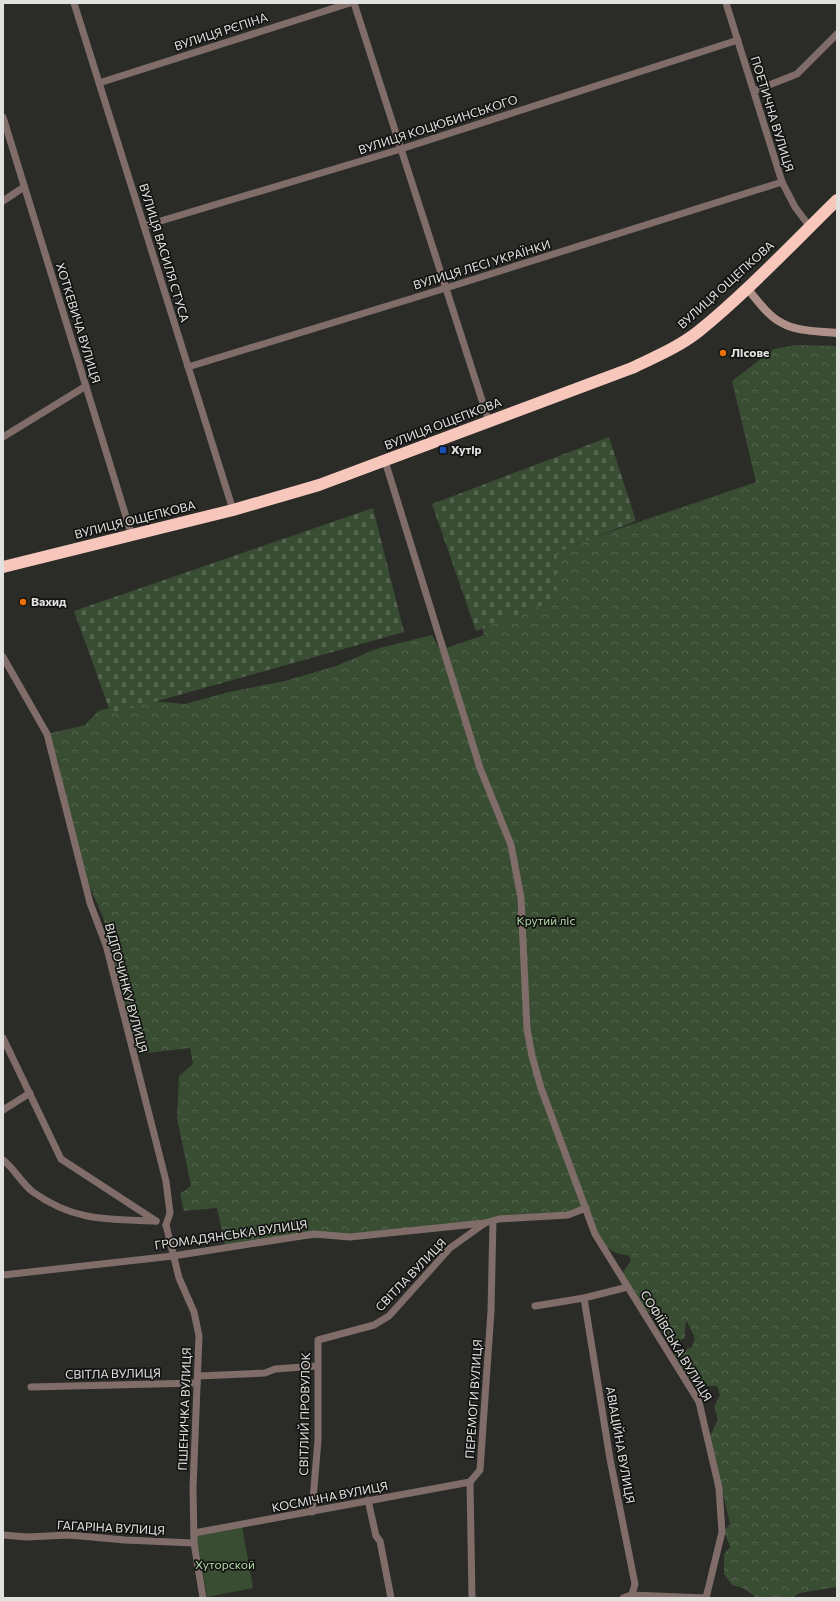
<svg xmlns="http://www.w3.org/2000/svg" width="840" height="1601" font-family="Commissioner,sans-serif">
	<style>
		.forest { fill: url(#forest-crowns) }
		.cemetery { fill: url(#cemetery-stones) }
		.park { fill: #394d33 }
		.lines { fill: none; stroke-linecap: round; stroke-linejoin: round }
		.street { stroke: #806c68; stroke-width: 7 }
		.secondary { stroke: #b0918a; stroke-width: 8 }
		.highway { stroke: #f7c7bc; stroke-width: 12 }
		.food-dot { fill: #e8710a; stroke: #131312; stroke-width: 1.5 }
		.transit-dot { fill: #1a4fb4; stroke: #131312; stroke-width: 1.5 }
		.labels { text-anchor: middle; stroke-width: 3.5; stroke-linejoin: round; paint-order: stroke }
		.street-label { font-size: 12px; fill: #e1e1e0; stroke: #131312 }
		.poi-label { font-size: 12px; font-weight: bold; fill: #e1e1e0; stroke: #131312; text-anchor: start }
		.park-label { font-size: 12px; fill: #b0dba4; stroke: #131312 }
	</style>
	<defs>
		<pattern id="forest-crowns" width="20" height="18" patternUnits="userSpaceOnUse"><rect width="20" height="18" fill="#394d33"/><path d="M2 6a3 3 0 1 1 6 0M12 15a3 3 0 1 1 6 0" fill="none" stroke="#556650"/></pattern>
		<pattern id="cemetery-stones" width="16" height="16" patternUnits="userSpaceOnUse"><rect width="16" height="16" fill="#394d33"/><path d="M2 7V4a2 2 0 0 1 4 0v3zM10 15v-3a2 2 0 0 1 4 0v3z" fill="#556650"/></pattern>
	</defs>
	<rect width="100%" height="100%" fill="#2b2b28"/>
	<path class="forest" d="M796 345 837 346V1587L800 1593 791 1598H757L743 1588 732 1585 724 1574V1554L730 1547 724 1531 730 1524 710 1436 718 1419 714 1407 720 1395 717 1386C687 1387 688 1380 672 1356L692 1347 695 1338 687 1321 685 1326V1338L674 1343H667L651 1313 643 1312 620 1277 631 1260 628 1255C604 1255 593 1229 586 1209L577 1215 499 1218 477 1225 225 1246 217 1208 184 1211 180 1194 191 1186 177 1118 179 1076 193 1064 190 1048 138 1054 121 1000 113 956 103 917 84 874 64 801 59 764 47 734 85 725 98 711 142 700 185 704 229 692 285 681 336 666 376 649 432 635 440 650 484 635 469 580 756 482 732 381 774 349Z"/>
	<g class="cemetery">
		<polygon points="609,437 636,521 557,552 556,600 476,631 432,504"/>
		<polygon points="373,508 404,632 111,714 74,611"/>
	</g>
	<polygon class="park" points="242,1526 253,1588 207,1597 196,1535"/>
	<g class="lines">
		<g class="street">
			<polyline points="74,3 233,510"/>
			<polyline points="354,3 489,422"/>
			<polyline points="726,3 782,182 795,207 810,227"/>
			<polyline points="99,83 350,3"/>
			<polyline points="754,91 797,74 837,34"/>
			<polyline points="3,117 132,536"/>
			<polyline points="3,201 24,187"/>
			<polyline points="144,226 401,149 738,40"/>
			<polyline points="188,367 446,288 782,182"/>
			<polyline points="3,437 86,386"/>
			<polyline points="385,461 480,768 511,845 521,898 527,1029 532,1056 541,1088 595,1234 699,1402 719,1488 722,1532 706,1598 631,1595 623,1598"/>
			<polyline points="3,657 47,734 90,903 106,945 166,1181 170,1213 166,1225"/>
			<polyline points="3,1038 61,1159 156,1221"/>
			<polyline points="3,1110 30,1093"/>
			<path d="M3 1160C15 1169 21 1183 33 1192 75 1222 108 1219 156 1221"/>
			<polyline points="166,1225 179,1278 194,1312 199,1336 193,1488 194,1543 203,1598"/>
			<polyline points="3,1275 173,1256 314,1234 350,1237 485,1223"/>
			<polyline points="584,1298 610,1459 635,1584 631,1598"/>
			<polyline points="535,1306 584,1298 628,1287"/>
			<polyline points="198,1376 265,1373 275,1369 317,1366"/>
			<polyline points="31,1387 197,1383"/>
			<polyline points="368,1500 376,1536 380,1541 391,1598"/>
			<polyline points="312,1512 318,1440 318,1340 374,1325 389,1316 450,1248 485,1223 499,1219 568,1215 586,1208"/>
			<polyline points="194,1533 470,1482"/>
			<polyline points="3,1535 27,1537 69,1535 125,1540 194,1543"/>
			<polyline points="472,1598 470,1482 480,1470 491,1311 493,1221"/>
		</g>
		<path class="secondary" d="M747 288C757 300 768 316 782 323 798 332 819 331 837 333"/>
		<path class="highway" d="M3 567 233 510 319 485 632 368C655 357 679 347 699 331 748 291 792 244 837 200"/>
	</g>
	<g class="food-dot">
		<circle cx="723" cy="353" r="4"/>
		<circle cx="23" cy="602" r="4"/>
	</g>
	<rect class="transit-dot" x="439" y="446" width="8" height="8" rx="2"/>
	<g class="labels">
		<g class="street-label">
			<text transform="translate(221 32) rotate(-18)" y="4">ВУЛИЦЯ РЄПІНА</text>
			<text transform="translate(772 114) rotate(73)" y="4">ПОЕТИЧНА ВУЛИЦЯ</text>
			<text transform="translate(438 125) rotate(-18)" y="4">ВУЛИЦЯ КОЦЮБИНСЬКОГО</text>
			<text transform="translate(164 253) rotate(73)" y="4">ВУЛИЦЯ ВАСИЛЯ СТУСА</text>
			<text transform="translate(482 265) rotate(-17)" y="4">ВУЛИЦЯ ЛЕСІ УКРАЇНКИ</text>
			<text transform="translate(726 285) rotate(-42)" y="4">ВУЛИЦЯ ОЩЕПКОВА</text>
			<text transform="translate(78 323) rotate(73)" y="4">ХОТКЕВИЧА ВУЛИЦЯ</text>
			<text transform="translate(443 424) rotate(-21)" y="4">ВУЛИЦЯ ОЩЕПКОВА</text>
			<text transform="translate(135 520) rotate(-14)" y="4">ВУЛИЦЯ ОЩЕПКОВА</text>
			<text transform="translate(126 988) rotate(75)" y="4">ВІДПОЧИНКУ ВУЛИЦЯ</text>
			<text transform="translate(231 1235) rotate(-8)" y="4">ГРОМАДЯНСЬКА ВУЛИЦЯ</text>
			<text transform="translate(411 1275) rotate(-46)" y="4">СВІТЛА ВУЛИЦЯ</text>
			<text transform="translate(676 1346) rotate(59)" y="4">СОФІЇВСЬКА ВУЛИЦЯ</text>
			<text transform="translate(113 1374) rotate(-1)" y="4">СВІТЛА ВУЛИЦЯ</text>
			<text transform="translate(474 1399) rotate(-86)" y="4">ПЕРЕМОГИ ВУЛИЦЯ</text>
			<text transform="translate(185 1409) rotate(-88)" y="4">ПШЕНИЧКА ВУЛИЦЯ</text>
			<text transform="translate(305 1414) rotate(-89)" y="4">СВІТЛИЙ ПРОВУЛОК</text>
			<text transform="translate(620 1445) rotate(80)" y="4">АВІАЦІЙНА ВУЛИЦЯ</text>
			<text transform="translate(330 1497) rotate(-11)" y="4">КОСМІЧНА ВУЛИЦЯ</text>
			<text transform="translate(111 1528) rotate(3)" y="4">ГАГАРІНА ВУЛИЦЯ</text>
		</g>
		<g class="poi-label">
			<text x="731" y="357">Лісове</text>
			<text x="451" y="454">Хутір</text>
			<text x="31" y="606">Вахид</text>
		</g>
		<g class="park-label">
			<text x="546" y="925">Крутий ліс</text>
			<text x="225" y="1569">Хуторской</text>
		</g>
	</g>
	<rect width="840" height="1601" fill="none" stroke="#e1e1e0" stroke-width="8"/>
</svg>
